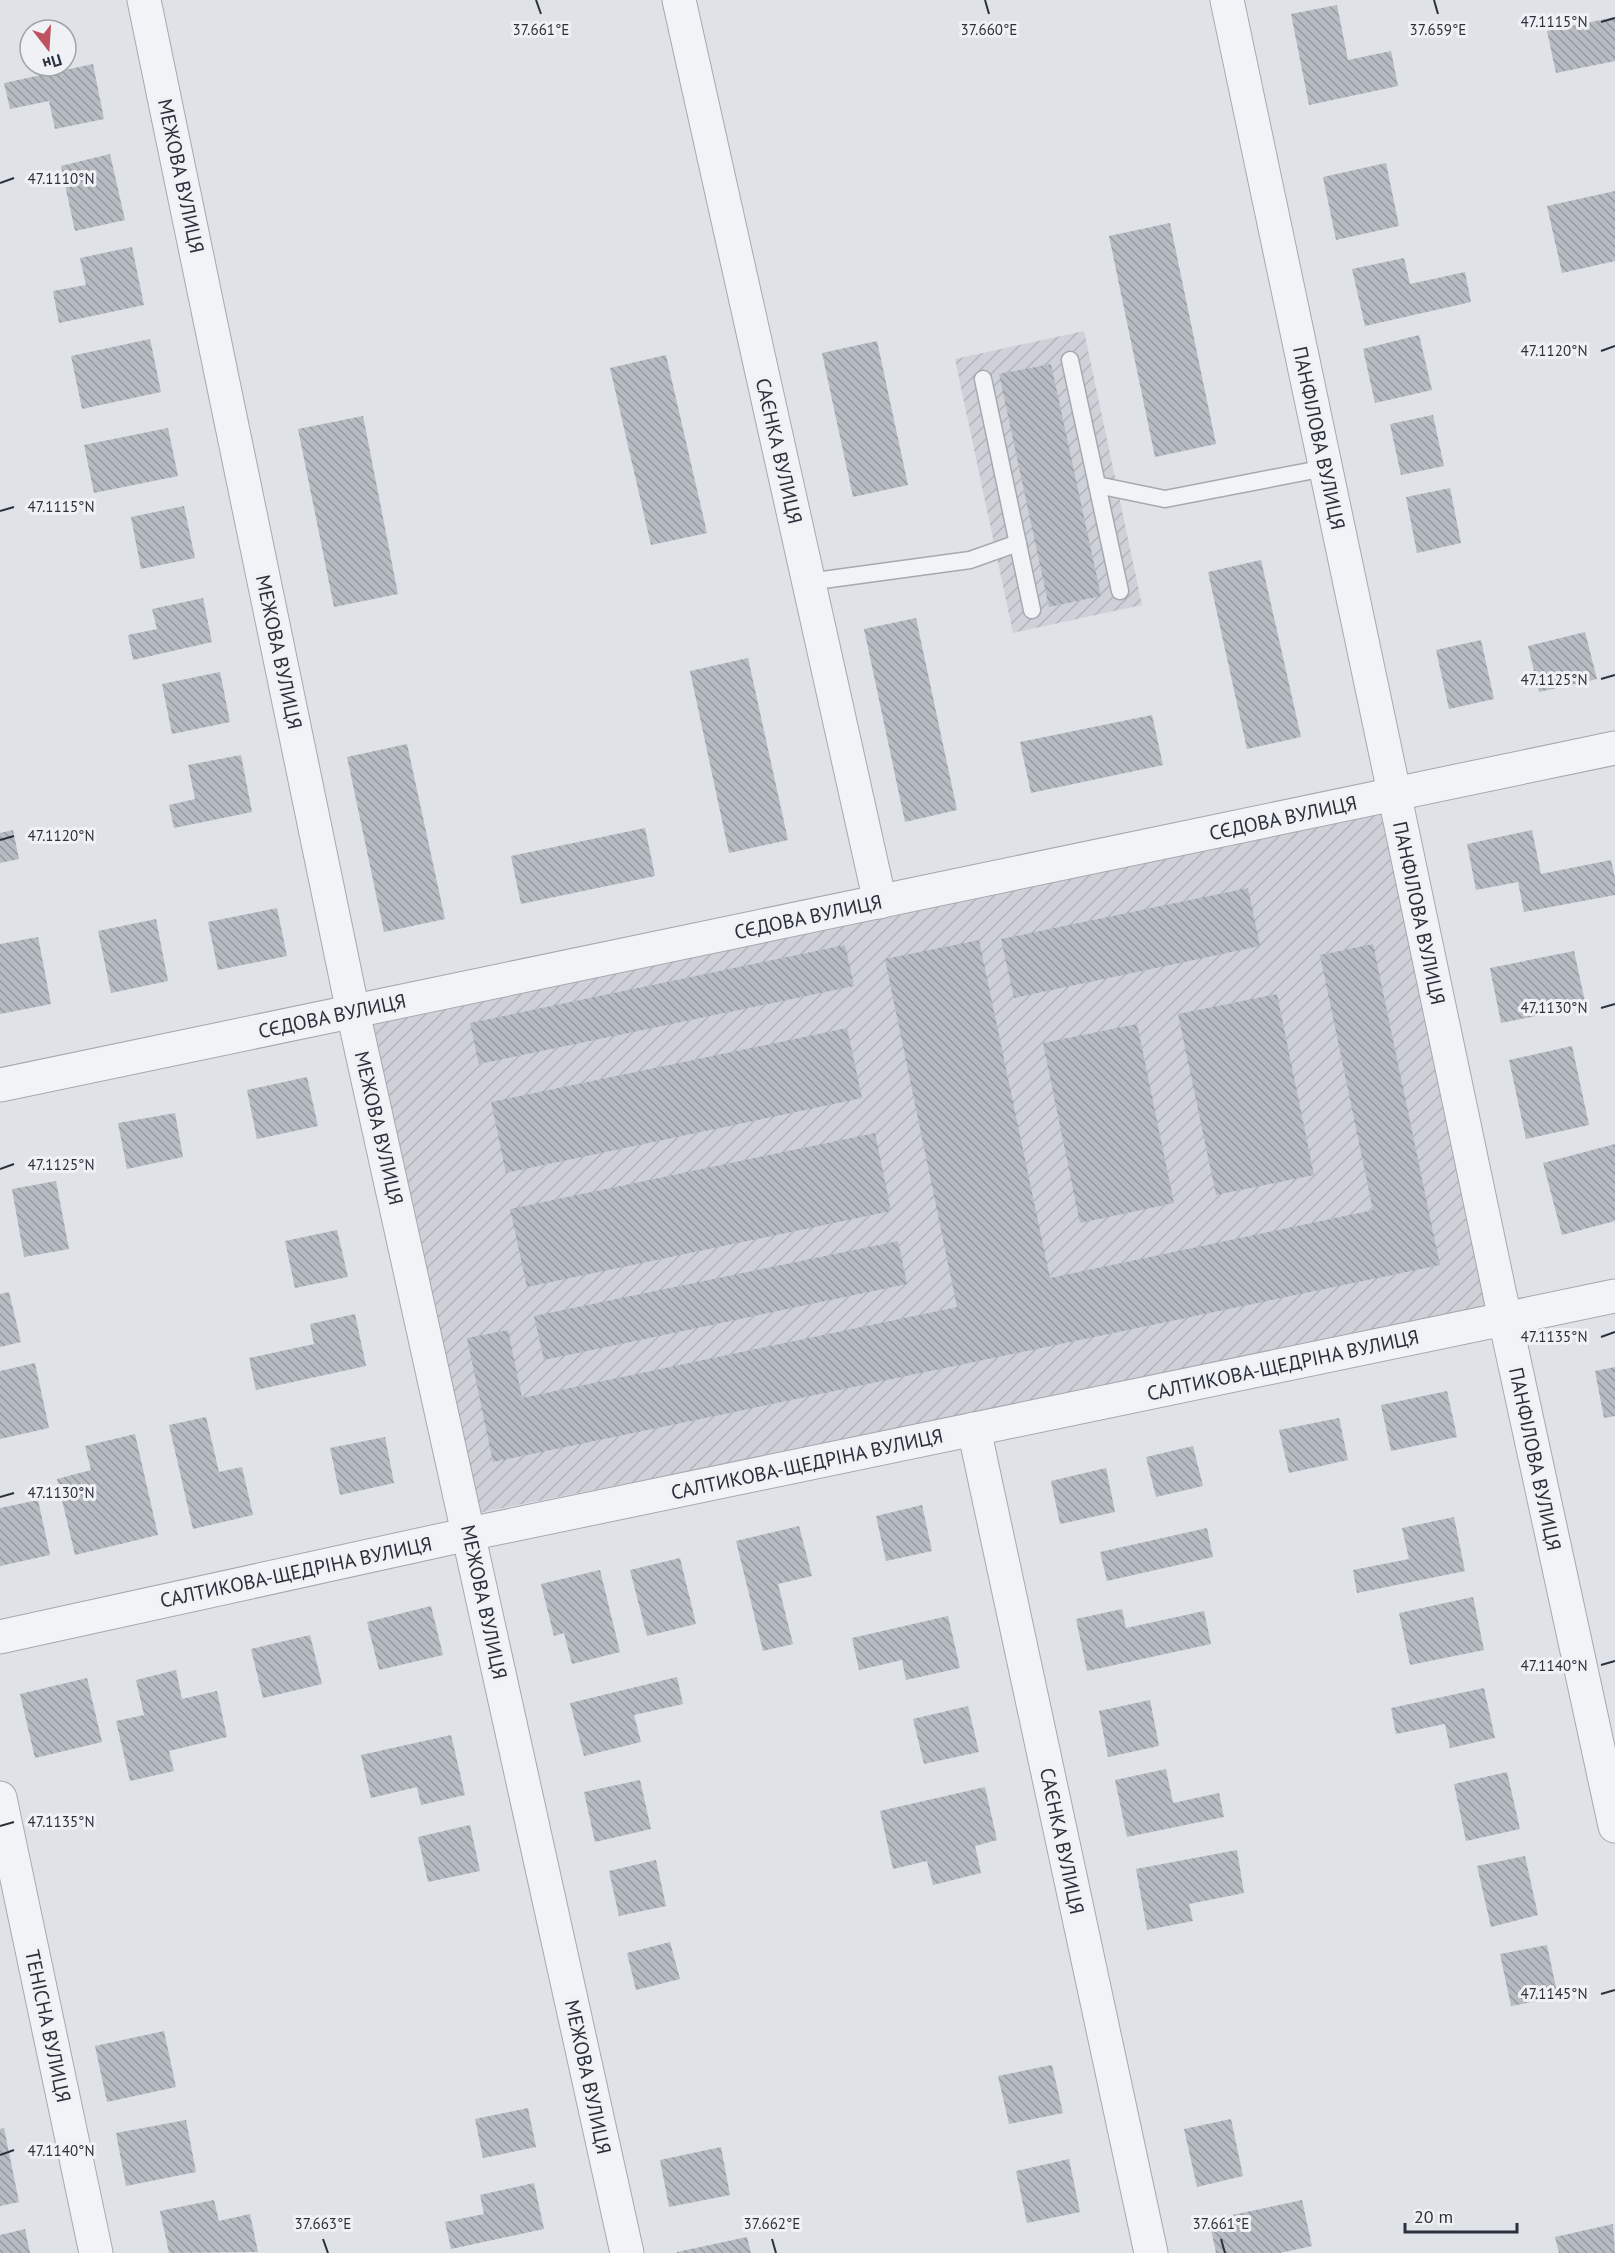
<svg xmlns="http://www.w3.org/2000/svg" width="1615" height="2253" font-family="'PT Sans',sans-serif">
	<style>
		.industrial { fill: url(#industrial-furrows) }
		.building { fill: url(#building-back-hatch) }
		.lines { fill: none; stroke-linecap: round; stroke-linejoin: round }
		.lane-casing { stroke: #a5a9b0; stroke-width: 19 }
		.street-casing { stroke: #a5a9b0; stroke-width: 35 }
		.lane { stroke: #f2f3f6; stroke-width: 16 }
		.street { stroke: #f2f3f6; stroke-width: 33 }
		.ticks { fill: none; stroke: #2a303c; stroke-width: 2 }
		.labels { text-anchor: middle; stroke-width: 6; stroke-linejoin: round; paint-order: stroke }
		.street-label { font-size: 20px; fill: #2a303c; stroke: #eff1f5 }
		.ticks-label { font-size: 15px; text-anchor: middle; fill: #2a303c; stroke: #eff1f5; stroke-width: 6; stroke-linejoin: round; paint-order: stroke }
	</style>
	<defs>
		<pattern id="industrial-furrows" width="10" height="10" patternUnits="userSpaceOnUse" patternTransform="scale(1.5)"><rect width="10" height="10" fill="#ced1d8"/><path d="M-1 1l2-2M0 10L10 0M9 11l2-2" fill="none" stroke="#b1b4ba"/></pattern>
		<pattern id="building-back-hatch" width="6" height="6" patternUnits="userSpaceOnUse" patternTransform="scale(1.5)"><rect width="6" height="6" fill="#b7bcc3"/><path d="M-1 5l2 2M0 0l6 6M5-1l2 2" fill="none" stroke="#9599a0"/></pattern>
	</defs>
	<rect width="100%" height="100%" fill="#dfe2e7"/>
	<g class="industrial">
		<polygon points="1084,331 1142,605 1013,633 955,359"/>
		<polygon points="1380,810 1488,1311 478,1513 369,1026"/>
	</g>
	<g class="building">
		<polygon points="1337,5 1348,60 1391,51 1398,86 1309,105 1291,14"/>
		<polygon points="1615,17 1615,61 1556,73 1547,31"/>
		<polygon points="93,64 104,119 55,129 49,101 10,109 4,83"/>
		<polygon points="110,154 125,220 75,231 61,166"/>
		<polygon points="1386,163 1399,226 1336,240 1323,177"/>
		<polygon points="1615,191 1615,261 1562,273 1547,206"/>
		<polygon points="1170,223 1216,444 1155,457 1109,236"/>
		<polygon points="132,247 144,305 59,323 53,291 86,285 80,258"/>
		<polygon points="1404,258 1410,284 1465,272 1471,302 1365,326 1352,269"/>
		<polygon points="1419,335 1432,390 1375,403 1363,349"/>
		<polygon points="150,339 161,392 82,409 71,356"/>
		<polygon points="877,341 908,485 853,497 822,353"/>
		<polygon points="666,355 707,533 651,545 610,368"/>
		<polygon points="1051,364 1101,596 1049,607 999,374"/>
		<polygon points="1433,415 1444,466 1401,475 1390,424"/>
		<polygon points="363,416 398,594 334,607 298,429"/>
		<polygon points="168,428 178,476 94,493 84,445"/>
		<polygon points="1450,488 1461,543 1417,553 1406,497"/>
		<polygon points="184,506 195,558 141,569 131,517"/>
		<polygon points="1261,560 1301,737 1247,749 1208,572"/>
		<polygon points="203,598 212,642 133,660 128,635 157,629 152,609"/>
		<polygon points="916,618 957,810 905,822 864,629"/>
		<polygon points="1585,632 1597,679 1539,692 1528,646"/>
		<polygon points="1481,640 1494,699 1449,709 1436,650"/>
		<polygon points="748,658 788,840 729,853 690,671"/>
		<polygon points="220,672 230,722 172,734 162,684"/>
		<polygon points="1152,715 1163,765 1031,793 1020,742"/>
		<polygon points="407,744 445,919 384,932 347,757"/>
		<polygon points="241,755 252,812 174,828 169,805 195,799 188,765"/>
		<polygon points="645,828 655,876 521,904 511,856"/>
		<polygon points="13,830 19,859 0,863 0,833"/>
		<polygon points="1532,830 1541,874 1611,860 1615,878 1615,895 1524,912 1518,882 1476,890 1467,844"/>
		<polygon points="1248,888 1260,946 1014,998 1001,939"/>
		<polygon points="277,908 287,956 218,970 208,922"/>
		<polygon points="156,919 168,981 111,993 98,931"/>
		<polygon points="38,937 51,1004 0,1014 0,944"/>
		<polygon points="979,940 1050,1278 1373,1210 1320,955 1373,944 1440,1265 493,1462 467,1338 508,1330 522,1398 957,1307 885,959"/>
		<polygon points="845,945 854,986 479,1064 470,1023"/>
		<polygon points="1574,951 1586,1006 1501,1023 1490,968"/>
		<polygon points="1277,994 1314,1175 1216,1195 1178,1014"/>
		<polygon points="1137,1024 1174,1203 1080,1223 1043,1043"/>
		<polygon points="847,1028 862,1098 506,1173 491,1102"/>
		<polygon points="1572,1046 1589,1125 1526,1139 1509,1060"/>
		<polygon points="307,1077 318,1126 257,1139 247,1090"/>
		<polygon points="175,1113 183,1157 127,1169 118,1123"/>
		<polygon points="875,1133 891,1211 527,1287 510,1209"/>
		<polygon points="1615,1144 1615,1221 1562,1235 1543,1163"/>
		<polygon points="56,1181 69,1249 24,1257 12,1189"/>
		<polygon points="337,1230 348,1277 295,1288 285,1241"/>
		<polygon points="898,1241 907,1284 544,1360 534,1316"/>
		<polygon points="9,1292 21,1342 0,1347 0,1294"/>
		<polygon points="355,1314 366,1366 256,1390 249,1358 314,1344 310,1324"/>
		<polygon points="35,1363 49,1428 0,1439 0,1371"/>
		<polygon points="1615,1367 1615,1416 1604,1418 1595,1371"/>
		<polygon points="1447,1391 1457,1437 1391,1451 1381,1405"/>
		<polygon points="206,1417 219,1472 242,1467 253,1515 193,1529 169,1425"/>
		<polygon points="1339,1418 1348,1460 1289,1473 1279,1430"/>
		<polygon points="135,1434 158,1535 75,1555 57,1479 91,1470 85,1446"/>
		<polygon points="385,1437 394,1483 340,1495 330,1448"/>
		<polygon points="1193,1446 1203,1486 1156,1497 1146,1457"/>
		<polygon points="1106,1468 1115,1512 1060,1524 1051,1481"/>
		<polygon points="38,1500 50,1555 0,1566 0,1508"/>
		<polygon points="922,1505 932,1551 886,1561 876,1516"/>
		<polygon points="1454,1517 1465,1571 1357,1593 1353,1570 1409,1559 1402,1528"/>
		<polygon points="799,1526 812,1576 778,1584 793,1644 763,1651 736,1541"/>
		<polygon points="1207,1528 1213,1557 1107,1581 1100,1552"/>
		<polygon points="680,1558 696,1624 647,1636 630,1570"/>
		<polygon points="600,1570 620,1652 572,1664 564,1633 554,1636 541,1584"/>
		<polygon points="1473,1597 1484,1650 1410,1665 1399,1613"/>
		<polygon points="431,1606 443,1655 379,1670 367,1622"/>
		<polygon points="1122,1609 1126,1628 1204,1611 1211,1644 1087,1671 1076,1619"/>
		<polygon points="948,1616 960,1668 906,1680 902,1660 859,1670 852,1638"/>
		<polygon points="310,1635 322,1684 263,1698 251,1649"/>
		<polygon points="176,1670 182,1699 217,1691 227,1737 169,1751 174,1771 130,1781 116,1721 144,1715 136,1680"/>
		<polygon points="677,1677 683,1704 634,1715 641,1742 584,1756 570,1703"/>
		<polygon points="87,1678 102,1742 35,1758 20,1694"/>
		<polygon points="1484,1688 1495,1738 1450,1748 1445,1724 1396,1734 1391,1708"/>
		<polygon points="1150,1700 1159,1746 1108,1757 1099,1711"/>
		<polygon points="968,1706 979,1752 924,1764 913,1719"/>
		<polygon points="451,1735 465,1795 421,1805 417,1787 371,1798 361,1755"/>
		<polygon points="1166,1769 1173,1803 1219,1793 1224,1817 1127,1837 1115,1780"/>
		<polygon points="1507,1772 1520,1829 1466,1841 1454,1784"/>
		<polygon points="640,1780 651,1829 595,1842 584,1792"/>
		<polygon points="985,1787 997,1840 975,1846 981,1873 933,1885 927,1861 893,1869 880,1811"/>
		<polygon points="470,1825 480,1871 428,1882 418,1837"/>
		<polygon points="1237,1850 1244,1893 1189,1904 1193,1921 1147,1930 1136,1869"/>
		<polygon points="1525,1856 1538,1915 1491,1927 1477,1866"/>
		<polygon points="656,1860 666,1906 619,1916 609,1871"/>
		<polygon points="670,1942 680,1979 636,1990 627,1953"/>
		<polygon points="1547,1945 1558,1997 1511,2006 1500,1954"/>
		<polygon points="164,2031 176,2087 107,2102 95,2046"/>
		<polygon points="1052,2065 1063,2113 1009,2124 998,2076"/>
		<polygon points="528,2108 536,2147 483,2158 475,2119"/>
		<polygon points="1231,2119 1243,2176 1197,2187 1184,2129"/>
		<polygon points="186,2120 196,2172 126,2186 116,2133"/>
		<polygon points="4,2128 19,2202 0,2206 0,2129"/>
		<polygon points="721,2147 730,2195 669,2207 660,2160"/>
		<polygon points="1069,2159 1080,2212 1027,2223 1016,2171"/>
		<polygon points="534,2183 544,2229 451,2249 445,2222 484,2214 480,2195"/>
		<polygon points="214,2200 219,2221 250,2214 258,2252 169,2253 160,2211"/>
		<polygon points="1302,2200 1312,2246 1280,2253 1216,2253 1209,2220"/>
		<polygon points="1613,2224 1615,2253 1559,2253 1555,2237"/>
		<polygon points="25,2229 30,2253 0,2253 0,2235"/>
		<polygon points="747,2237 751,2253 677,2253 677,2252"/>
	</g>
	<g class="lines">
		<g class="lane-casing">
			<g id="lane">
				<polyline points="1070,360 1120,591"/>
				<polyline points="983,379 1032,610"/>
				<polyline points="1097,485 1165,499 1325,468"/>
				<polyline points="808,582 970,560 1018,543"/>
			</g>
		</g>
		<g class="street-casing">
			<g id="street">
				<polyline points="144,0 353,1012 627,2253"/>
				<polyline points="679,0 880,902"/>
				<polyline points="1227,0 1505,1319 1615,1826"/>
				<polyline points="0,1085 1615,748"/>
				<polyline points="974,1429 1151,2253"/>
				<polyline points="0,1637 469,1534 1615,1296"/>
				<polyline points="0,1798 96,2253"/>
			</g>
		</g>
		<use href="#lane" class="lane"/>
		<use href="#street" class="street"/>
	</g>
	<path class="ticks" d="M536 0 541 14M985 0 989 14M1434 0 1438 14M1601 22 1615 18M0 183 14 178M1601 351 1615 346M0 511 14 507M1601 679 1615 675M0 840 14 836M1601 1008 1615 1004M0 1169 14 1164M1601 1337 1615 1332M0 1497 14 1493M1601 1665 1615 1661M0 1826 14 1822M1601 1994 1615 1990M0 2155 14 2150M323 2239 328 2253M772 2239 776 2253M1221 2239 1225 2253"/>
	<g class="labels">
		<g class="street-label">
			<text transform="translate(181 176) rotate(78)" y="7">МЕЖОВА ВУЛИЦЯ</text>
			<text transform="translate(1319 438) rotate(78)" y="7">ПАНФІЛОВА ВУЛИЦЯ</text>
			<text transform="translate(779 451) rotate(77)" y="7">САЄНКА ВУЛИЦЯ</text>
			<text transform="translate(279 652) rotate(78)" y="7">МЕЖОВА ВУЛИЦЯ</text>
			<text transform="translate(1283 818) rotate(-12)" y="7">СЄДОВА ВУЛИЦЯ</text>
			<text transform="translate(1419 913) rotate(78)" y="7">ПАНФІЛОВА ВУЛИЦЯ</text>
			<text transform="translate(808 917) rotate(-12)" y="7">СЄДОВА ВУЛИЦЯ</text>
			<text transform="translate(332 1016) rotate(-12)" y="7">СЄДОВА ВУЛИЦЯ</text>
			<text transform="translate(379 1128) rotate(77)" y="7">МЕЖОВА ВУЛИЦЯ</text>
			<text transform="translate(1283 1365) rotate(-12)" y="7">САЛТИКОВА-ЩЕДРІНА ВУЛИЦЯ</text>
			<text transform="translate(1535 1459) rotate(78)" y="7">ПАНФІЛОВА ВУЛИЦЯ</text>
			<text transform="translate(807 1464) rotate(-12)" y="7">САЛТИКОВА-ЩЕДРІНА ВУЛИЦЯ</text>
			<text transform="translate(296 1572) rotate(-12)" y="7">САЛТИКОВА-ЩЕДРІНА ВУЛИЦЯ</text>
			<text transform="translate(484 1602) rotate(78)" y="7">МЕЖОВА ВУЛИЦЯ</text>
			<text transform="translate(1062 1841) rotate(78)" y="7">САЄНКА ВУЛИЦЯ</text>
			<text transform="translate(48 2026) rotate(78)" y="7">ТЕНІСНА ВУЛИЦЯ</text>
			<text transform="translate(588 2077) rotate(78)" y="7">МЕЖОВА ВУЛИЦЯ</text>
		</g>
	</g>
	<g class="ticks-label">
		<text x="1554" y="27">47.1115°N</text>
		<text x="541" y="35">37.661°E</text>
		<text x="989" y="35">37.660°E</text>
		<text x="1438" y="35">37.659°E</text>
		<text x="61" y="184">47.1110°N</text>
		<text x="1554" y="356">47.1120°N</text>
		<text x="61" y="512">47.1115°N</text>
		<text x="1554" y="685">47.1125°N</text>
		<text x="61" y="841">47.1120°N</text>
		<text x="1554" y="1013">47.1130°N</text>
		<text x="61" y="1170">47.1125°N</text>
		<text x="1554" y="1342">47.1135°N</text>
		<text x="61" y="1498">47.1130°N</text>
		<text x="1554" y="1671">47.1140°N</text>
		<text x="61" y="1827">47.1135°N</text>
		<text x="1554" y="1999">47.1145°N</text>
		<text x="61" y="2156">47.1140°N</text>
		<text x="323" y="2229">37.663°E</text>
		<text x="772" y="2229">37.662°E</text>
		<text x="1221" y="2229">37.661°E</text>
	</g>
	<g transform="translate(48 48) rotate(163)"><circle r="28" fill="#eff1f5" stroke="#a0a4ab" stroke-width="1.5"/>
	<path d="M0-4.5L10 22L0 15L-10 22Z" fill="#be5261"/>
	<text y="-9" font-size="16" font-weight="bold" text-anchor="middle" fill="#2a303c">Пн</text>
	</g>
	<path d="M1405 2223v9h112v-9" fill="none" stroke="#2a303c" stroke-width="3"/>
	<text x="1414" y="2223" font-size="18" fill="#2a303c" stroke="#eff1f5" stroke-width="4.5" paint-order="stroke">20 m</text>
</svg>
